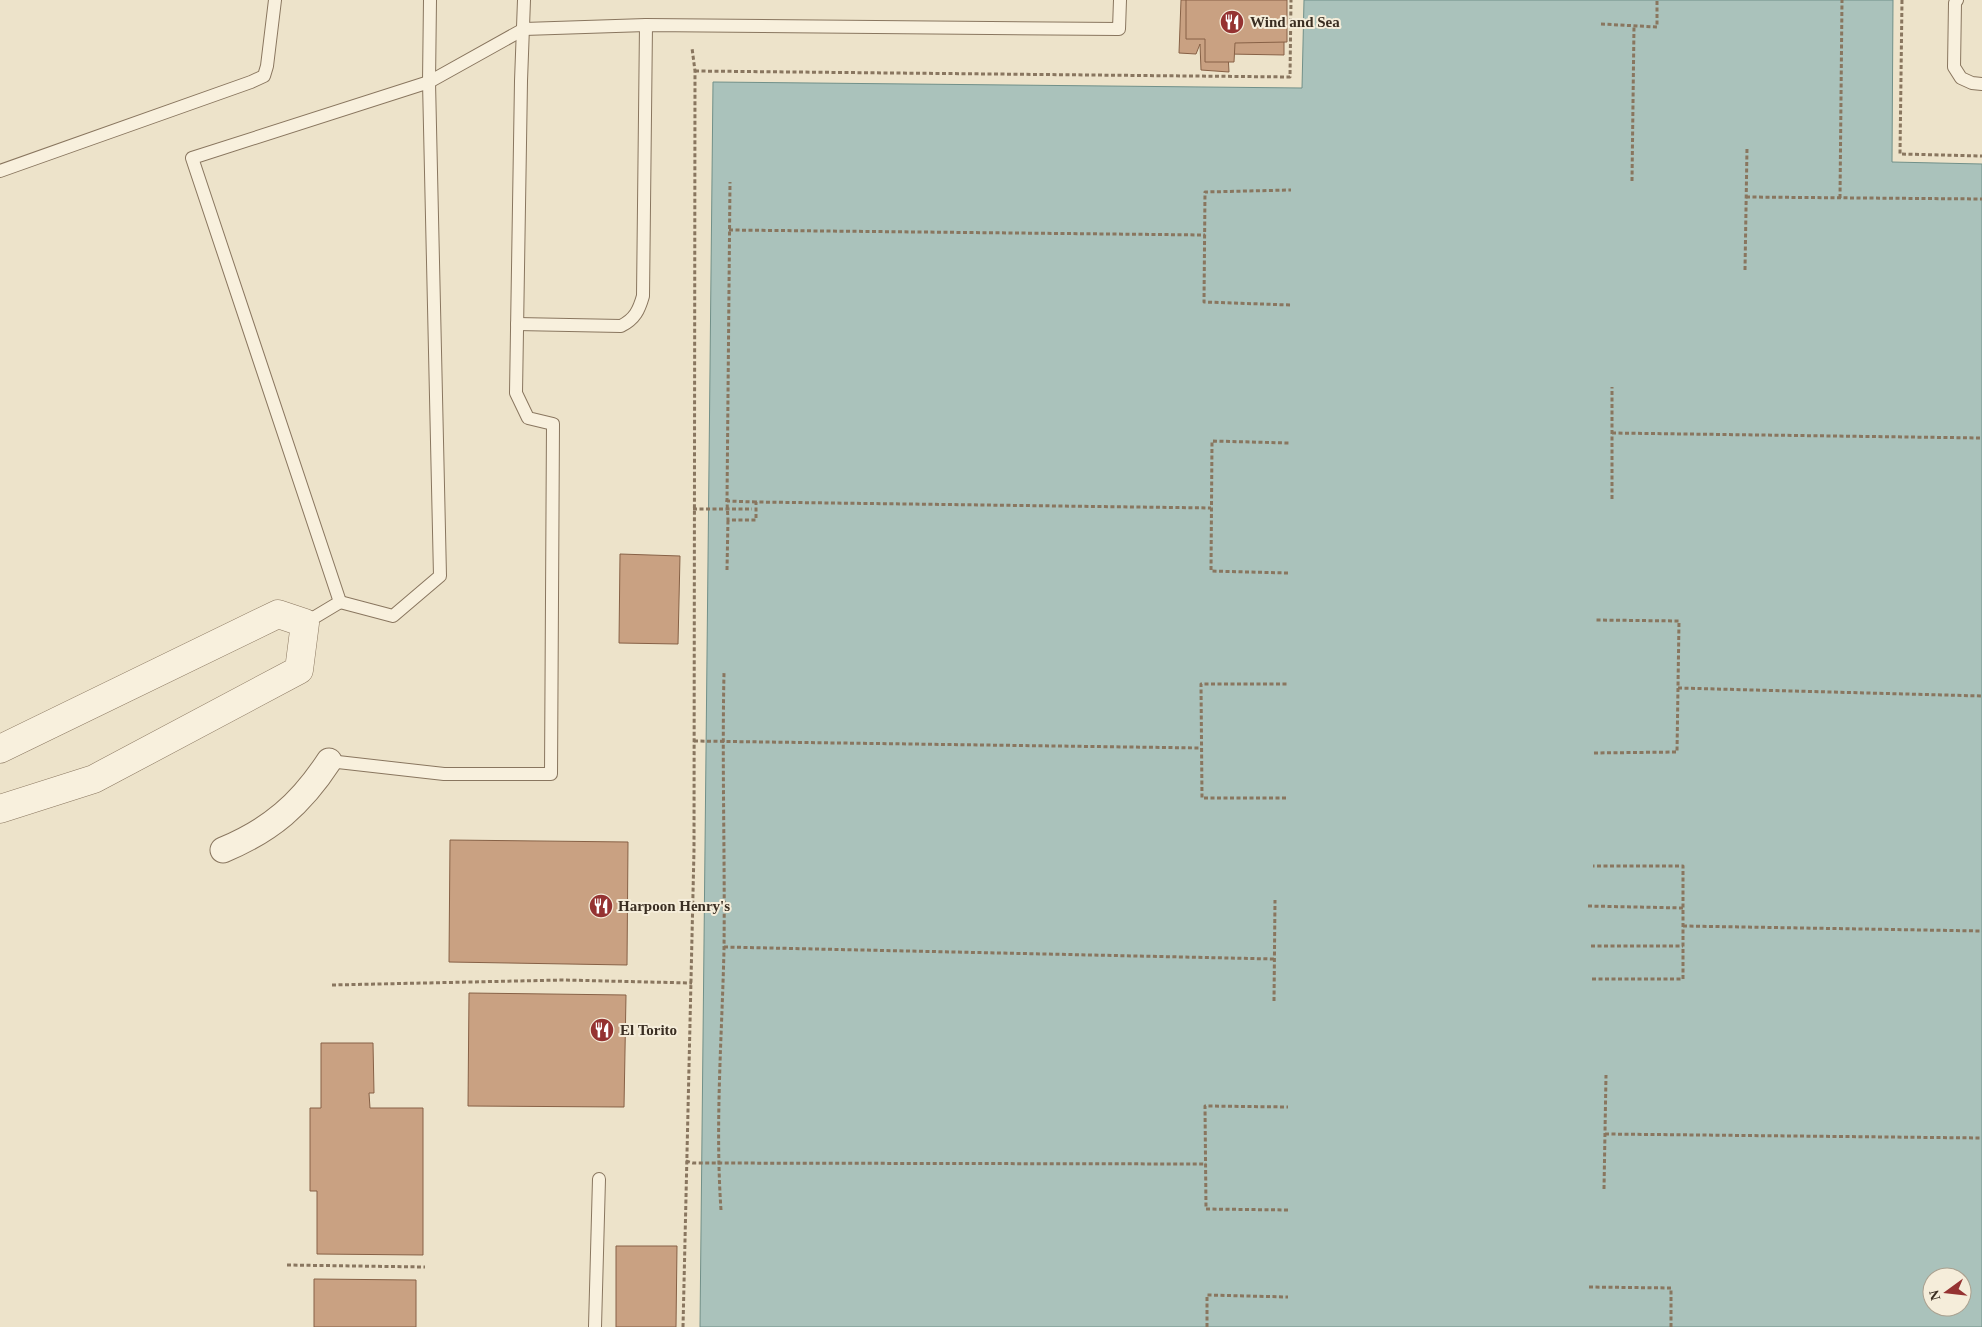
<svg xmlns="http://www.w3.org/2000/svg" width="1982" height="1327" font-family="Georgia,serif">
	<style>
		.water { fill: #aac2bb; stroke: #719089; fill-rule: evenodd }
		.building { fill: #c9a182; stroke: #876146 }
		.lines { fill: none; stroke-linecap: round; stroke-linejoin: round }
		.service-casing { stroke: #89765f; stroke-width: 14 }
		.minor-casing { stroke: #89765f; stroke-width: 27 }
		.tertiary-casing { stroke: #89765f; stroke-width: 29 }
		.path { stroke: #89765f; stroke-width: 3; stroke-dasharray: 4 2.5; stroke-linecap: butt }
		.service { stroke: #f8f0dd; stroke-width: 12 }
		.minor { stroke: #f8f0dd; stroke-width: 25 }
		.tertiary { stroke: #f8f0dd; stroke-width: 28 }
		.labels { text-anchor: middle; stroke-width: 4; stroke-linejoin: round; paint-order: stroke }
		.poi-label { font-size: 15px; font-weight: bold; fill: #3a2e22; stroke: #f5edda; text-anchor: start }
	</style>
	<rect width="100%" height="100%" fill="#ede3ca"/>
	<path class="water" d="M1304 0H1893L1892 162 1982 164V1327H700L713 82 1302 88ZM1932 1277H1962V1307H1932Z"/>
	<g class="building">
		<polygon points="1181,0 1284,0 1284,55 1228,54 1229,72 1201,70 1200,44 1196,54 1179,53"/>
		<polygon points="1186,0 1287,0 1287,42 1235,43 1234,62 1205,62 1205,39 1186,39"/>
		<polygon points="620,554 680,556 678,644 619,643"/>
		<polygon points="450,840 628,842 627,965 449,962"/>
		<polygon points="469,993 626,995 624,1107 468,1106"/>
		<polygon points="321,1043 373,1043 374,1093 369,1093 370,1108 423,1108 423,1255 317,1254 317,1191 310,1191 310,1108 321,1108"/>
		<polygon points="616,1246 677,1246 676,1327 616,1327"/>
		<polygon points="314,1279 416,1280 416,1327 314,1327"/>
	</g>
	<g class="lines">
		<g class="service-casing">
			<g id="service">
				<polyline points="1957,0 1955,3 1954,67 1961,78 1972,83 1982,84"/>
				<polyline points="0,171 251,82 264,76 267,66 275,0"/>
				<path d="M517 324 621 326C635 319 639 310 643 296L646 25"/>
				<polyline points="340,602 393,616 440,576 429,82 430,0"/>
				<polyline points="305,623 340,602 192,158 429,82 524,29 646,25 1119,29 1120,0"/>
				<polyline points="329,761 444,774 551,774 553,424 528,418 516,393 521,81 524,0"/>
				<polyline points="595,1327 599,1179"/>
			</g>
		</g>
		<g class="minor-casing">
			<path id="minor" d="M223 850C271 830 301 804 329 761"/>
		</g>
		<g class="tertiary-casing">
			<polyline id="tertiary" points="0,749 278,614 305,623 299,670 94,779 0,809"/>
		</g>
		<g class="path">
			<polyline points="1902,0 1900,154 1982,156"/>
			<polyline points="1601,24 1657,27 1657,0"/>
			<polyline points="695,71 1290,77 1291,0"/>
			<polyline points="1632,181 1634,26"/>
			<polyline points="1746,197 1982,199"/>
			<polyline points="1840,198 1842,0"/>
			<polyline points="729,230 1205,235"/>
			<polyline points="1745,270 1747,148"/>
			<polyline points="1290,305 1204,302 1205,192 1291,190"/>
			<polyline points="1612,433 1982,438"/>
			<polyline points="1612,499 1612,387"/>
			<polyline points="727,502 730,182"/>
			<polyline points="756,502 727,501 728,520 756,520 756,502 1211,508"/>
			<polyline points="693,509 752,509"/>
			<polyline points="727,570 728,518"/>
			<polyline points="1288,573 1211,571 1212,441 1289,443"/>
			<polyline points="1678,688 1982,696"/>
			<polyline points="694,741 1201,748"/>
			<polyline points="1594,753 1677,752 1679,621 1596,620"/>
			<polyline points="1286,798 1202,798 1201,684 1287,684"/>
			<polyline points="1588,906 1683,908"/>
			<polyline points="1683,926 1982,931"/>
			<polyline points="1591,946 1683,946"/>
			<polyline points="724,947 1274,959"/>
			<polyline points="1592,979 1683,979 1683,866 1593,866"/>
			<polyline points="332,985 563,980 692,983"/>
			<polyline points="1274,1001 1275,900"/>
			<polyline points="1605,1134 1982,1138"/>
			<polyline points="686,1161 693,1163 1206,1164"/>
			<polyline points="1604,1189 1606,1075"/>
			<path d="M721 1210C715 1123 722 1036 724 949 725 857 722 765 724 673"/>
			<polyline points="1288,1210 1206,1209 1205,1106 1288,1107"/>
			<polyline points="287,1265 425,1267"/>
			<polyline points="1589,1287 1671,1288 1671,1327"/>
			<polyline points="683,1327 694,850 695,71 692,48"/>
			<polyline points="1207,1327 1207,1295 1288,1297"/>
		</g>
		<use href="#service" class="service"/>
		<use href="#minor" class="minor"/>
		<use href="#tertiary" class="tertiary"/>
	</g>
	<defs>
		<g id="restaurant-disc" transform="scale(1.25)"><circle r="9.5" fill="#953332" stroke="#f5edda"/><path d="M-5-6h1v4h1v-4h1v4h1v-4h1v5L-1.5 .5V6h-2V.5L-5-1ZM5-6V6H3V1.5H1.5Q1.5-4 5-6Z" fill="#fff"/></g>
	</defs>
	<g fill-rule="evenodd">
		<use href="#restaurant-disc" x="1232" y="22"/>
		<use href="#restaurant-disc" x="601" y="906"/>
		<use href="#restaurant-disc" x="602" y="1030"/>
	</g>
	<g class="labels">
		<g class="poi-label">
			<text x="1250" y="27">Wind and Sea</text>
			<text x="618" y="911">Harpoon Henry's</text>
			<text x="620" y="1035">El Torito</text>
		</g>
	</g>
	<g transform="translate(1947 1292) rotate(255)"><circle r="24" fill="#f5edda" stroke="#aaa190"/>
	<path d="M0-4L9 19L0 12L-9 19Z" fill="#953332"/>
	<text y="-8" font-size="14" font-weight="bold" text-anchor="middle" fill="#3a2e22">N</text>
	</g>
</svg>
